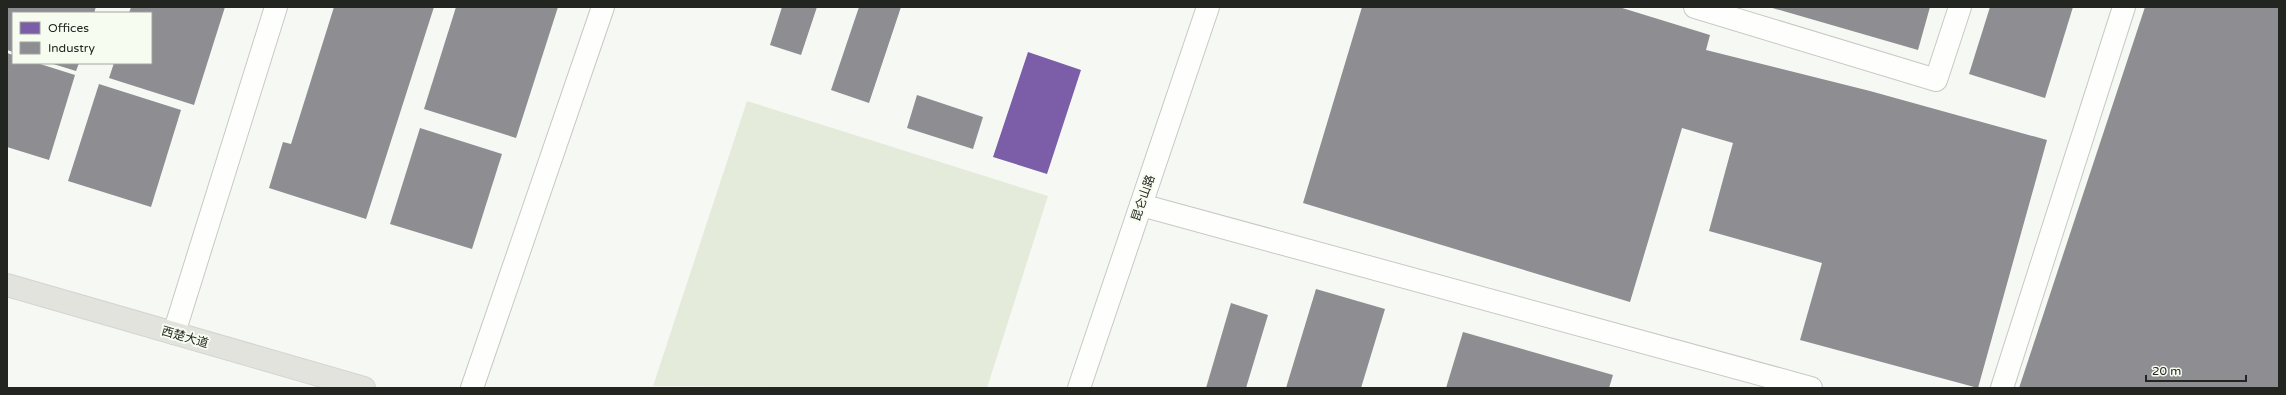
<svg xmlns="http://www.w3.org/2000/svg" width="2286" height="395" font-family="'Varela Round','Noto Sans SC',sans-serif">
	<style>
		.green { fill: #e4ebdb }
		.offices { fill: #7b5ea7 }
		.industry { fill: #8d8d92 }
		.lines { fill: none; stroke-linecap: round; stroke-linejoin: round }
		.minor-casing { stroke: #c7c9c4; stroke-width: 24 }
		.major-casing { stroke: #d4d5d3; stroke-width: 24 }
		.minor { stroke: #fefefd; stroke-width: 22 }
		.major { stroke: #e1e3dc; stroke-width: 22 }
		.labels { text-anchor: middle; stroke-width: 4; stroke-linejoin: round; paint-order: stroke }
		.street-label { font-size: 12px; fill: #232520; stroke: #f7fcf0 }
	</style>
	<rect width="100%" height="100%" fill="#f6f9f3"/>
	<polygon class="green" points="747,101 1048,196 987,388 653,386"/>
	<polygon class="offices" points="1028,52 1081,70 1047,174 993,157"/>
	<g class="industry">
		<polygon points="7,7 96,7 94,13 13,13 13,52 7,50"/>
		<polygon points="131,7 225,7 194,105 109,78 114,63 151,63 151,13 129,13"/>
		<polygon points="334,7 434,7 366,219 269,188 283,142 291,144"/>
		<polygon points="456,7 558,7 516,138 424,109"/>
		<polygon points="782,7 817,7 801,55 770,45"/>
		<polygon points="859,7 901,7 869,103 831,90"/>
		<polygon points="1362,7 1619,7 1710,35 1706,50 1870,91 2047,140 1978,388 1800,340 1822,263 1709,231 1733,143 1682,128 1630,302 1303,203"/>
		<polygon points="1769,7 1930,7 1918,50"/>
		<polygon points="1990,7 2073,7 2045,98 1969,74"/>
		<polygon points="2145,7 2279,7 2279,388 2019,388"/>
		<polygon points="7,53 13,55 13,63 37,63 75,75 49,160 7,147"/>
		<polygon points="50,63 79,63 76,71"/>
		<polygon points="99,84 181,110 151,207 68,181"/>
		<polygon points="917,95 983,117 973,149 907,128"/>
		<polygon points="420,128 502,154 472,249 390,224"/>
		<polygon points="1316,289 1385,309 1361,388 1286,388"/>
		<polygon points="1231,303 1268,315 1246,388 1206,388"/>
		<polygon points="1463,332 1613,375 1609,388 1446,388"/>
	</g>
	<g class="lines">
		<g class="minor-casing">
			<g id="minor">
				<polyline points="1695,7 1936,80 1960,7"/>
				<polyline points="1141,205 1811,388"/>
				<polyline points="174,333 276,7"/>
				<polyline points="472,388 603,7"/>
				<polyline points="1079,388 1208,7"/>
				<polyline points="2002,388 2124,7"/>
			</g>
		</g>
		<g class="major-casing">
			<polyline id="major" points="7,285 364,388"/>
		</g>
		<use href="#minor" class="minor"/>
		<use href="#major" class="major"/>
	</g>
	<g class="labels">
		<g class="street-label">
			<text transform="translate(1143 198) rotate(-71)" y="4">昆仑山路</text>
			<text transform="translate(185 337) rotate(16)" y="4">西楚大道</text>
		</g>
	</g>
	<rect width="2286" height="395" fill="none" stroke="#232520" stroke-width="16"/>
	<rect x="12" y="12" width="140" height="52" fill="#f7fcf0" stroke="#a2a69d"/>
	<rect x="20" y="22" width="20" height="12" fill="#7b5ea7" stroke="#a2a69d"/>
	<text x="48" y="32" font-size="12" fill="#232520">Offices</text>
	<rect x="20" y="42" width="20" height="12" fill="#8d8d92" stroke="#a2a69d"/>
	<text x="48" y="52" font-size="12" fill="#232520">Industry</text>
	<path d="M2146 375v6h100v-6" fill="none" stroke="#232520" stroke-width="2"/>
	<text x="2152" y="375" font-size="12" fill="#232520" stroke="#f7fcf0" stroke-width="3" paint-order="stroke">20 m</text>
</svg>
